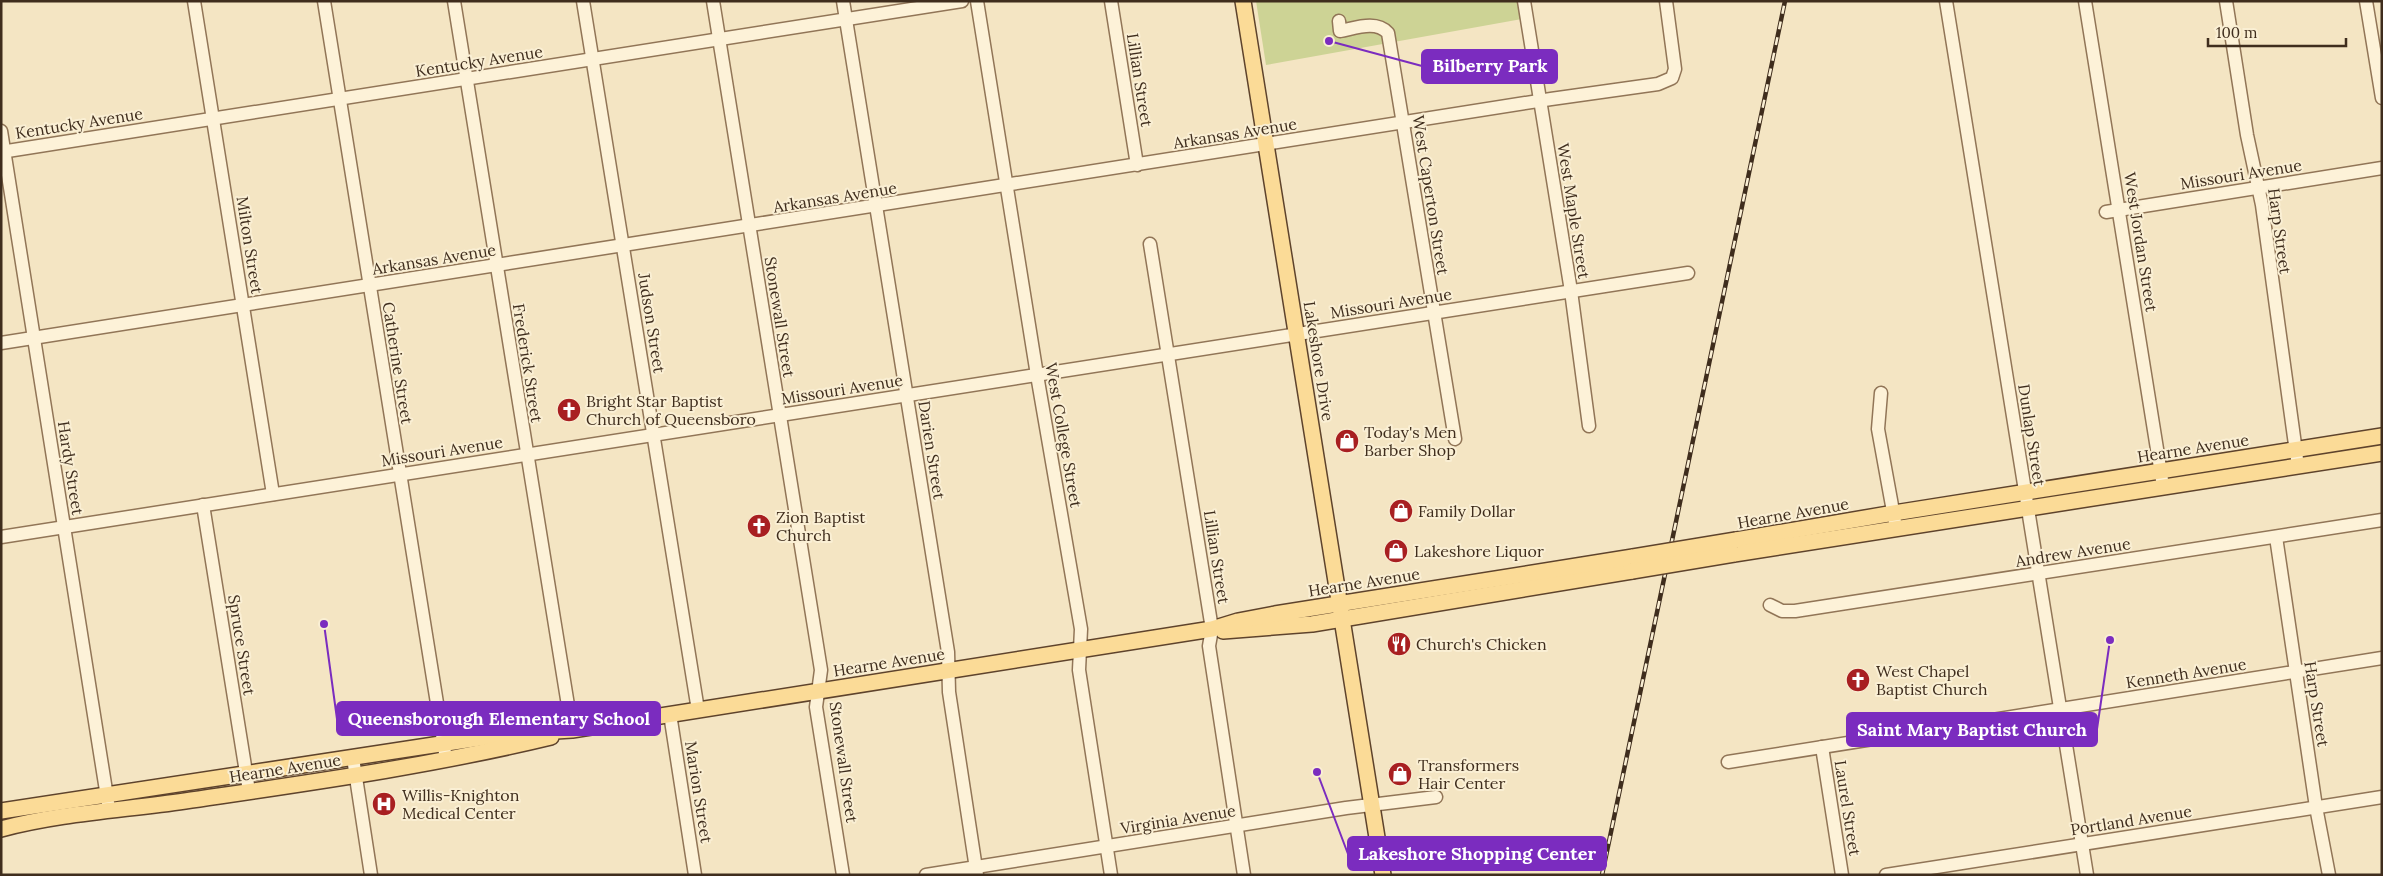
<svg xmlns="http://www.w3.org/2000/svg" width="2383" height="876" font-family="Lora,serif">
	<style>
		.green { fill: #cdd395 }
		.lines { fill: none; stroke-linecap: round; stroke-linejoin: round }
		.minor-casing { stroke: #917557; stroke-width: 15 }
		.major-casing { stroke: #5e432c; stroke-width: 18 }
		.minor { stroke: #fdf2d8; stroke-width: 12 }
		.major { stroke: #fbdb97; stroke-width: 15 }
		.rail-casing { stroke: #3f2d1d; stroke-width: 4.5 }
		.rail { stroke: #faefd4; stroke-width: 2.5; stroke-dasharray: 8; stroke-linecap: butt }
		.major-bridge-casing { stroke: #5e432c; stroke-width: 18; stroke-linecap: butt }
		.major-bridge { stroke: #fbdb97; stroke-width: 15 }
		.labels { text-anchor: middle; stroke-width: 4; stroke-linejoin: round; paint-order: stroke }
		.street-label { font-size: 16px; fill: #3f2d1d; stroke: #faefd4 }
		.poi-label { font-size: 16px; fill: #3f2d1d; stroke: #faefd4; text-anchor: start }
		.leader { fill: none; stroke: #7b2cbf; stroke-width: 2 }
		.callout-dot { fill: #7b2cbf; stroke: #faefd4; stroke-width: 2 }
		.callout { fill: #7b2cbf; stroke: #7b2cbf; stroke-width: 2 }
		.callout-label { font-size: 18px; text-anchor: middle; font-weight: bold; fill: #fff }
	</style>
	<rect width="100%" height="100%" fill="#f4e5c3"/>
	<polygon class="green" points="1256,1 1524,1 1527,18 1266,65"/>
	<g class="lines">
		<g class="minor-casing">
			<g id="minor">
				<polyline points="194,1 273,494"/>
				<polyline points="324,1 446,759"/>
				<polyline points="454,1 572,730"/>
				<polyline points="583,1 698,710"/>
				<polyline points="713,1 821,670 816,707 843,875"/>
				<polyline points="843,1 948,652 949,692 977,875"/>
				<polyline points="977,1 1037,375 1081,629 1079,670 1111,875"/>
				<polyline points="1111,1 1137,165"/>
				<polyline points="1524,1 1571,291 1589,426"/>
				<polyline points="1946,1 2087,875"/>
				<polyline points="2085,1 2162,480"/>
				<polyline points="2226,1 2247,135 2262,205 2297,459"/>
				<polyline points="2366,1 2382,98"/>
				<path d="M1339 21 1340 31C1356 28 1376 20 1388 33L1455 439"/>
				<polyline points="1,131 108,803"/>
				<polyline points="1,152 962,1"/>
				<polyline points="2106,212 2382,168"/>
				<polyline points="1150,244 1212,629 1209,646 1244,875"/>
				<polyline points="1,343 1551,99 1658,84 1672,78 1675,69 1666,1"/>
				<polyline points="1881,393 1878,429 1895,522"/>
				<polyline points="203,505 249,791"/>
				<polyline points="1,537 1688,273"/>
				<polyline points="2276,537 2316,807 2329,875"/>
				<polyline points="1770,605 1782,611 1795,611 2382,520"/>
				<polyline points="670,714 695,875"/>
				<polyline points="1822,747 1842,875"/>
				<polyline points="353,758 371,875"/>
				<polyline points="1728,762 2382,658"/>
				<polyline points="926,875 1346,808 1436,797"/>
				<polyline points="1886,875 2382,797"/>
			</g>
		</g>
		<g class="major-casing">
			<g id="major">
				<polyline points="1243,1 1383,875"/>
				<polyline points="1736,540 1894,513 2382,436"/>
				<polyline points="1734,554 2382,453"/>
				<polyline points="1223,631 1312,624 1632,571"/>
				<polyline points="1,811 506,734 572,730 1212,629 1238,621 1275,614 1633,557"/>
				<path d="M1 829C61 813 124 810 185 801 307 783 431 766 551 737"/>
			</g>
		</g>
		<use href="#minor" class="minor"/>
		<use href="#major" class="major"/>
		<g class="rail-casing">
			<polyline id="rail" points="1602,875 1785,1"/>
		</g>
		<use href="#rail" class="rail"/>
		<g class="major-bridge-casing">
			<g id="major-bridge">
				<polyline points="1633,557 1736,540"/>
				<polyline points="1632,571 1734,554"/>
			</g>
		</g>
		<use href="#major-bridge" class="major-bridge"/>
	</g>
	<defs>
		<g id="church-disc" transform="scale(1.25)"><circle r="9.5" fill="#a81f21" stroke="#faefd4"/><path d="M-1.2-6h2.4v3.5h3.3v2.4h-3.3V6h-2.4V-.1h-3.3v-2.4h3.3Z" fill="#fff"/></g>
		<g id="shop-disc" transform="scale(1.25)"><circle r="9.5" fill="#a81f21" stroke="#faefd4"/><path d="M-5-2.5h2.3a2.7 3.5 0 0 1 5.4 0H5L5.5 6h-11ZM-1.5-2.5h3a1.5 2.3 0 0 0-3 0Z" fill="#fff"/></g>
		<g id="restaurant-disc" transform="scale(1.25)"><circle r="9.5" fill="#a81f21" stroke="#faefd4"/><path d="M-5-6h1v4h1v-4h1v4h1v-4h1v5L-1.5 .5V6h-2V.5L-5-1ZM5-6V6H3V1.5H1.5Q1.5-4 5-6Z" fill="#fff"/></g>
		<g id="hospital-disc" transform="scale(1.25)"><circle r="9.5" fill="#a81f21" stroke="#faefd4"/><path d="M-5-5h3v3.5h4V-5h3V5h-3V1.5h-4V5h-3Z" fill="#fff"/></g>
	</defs>
	<g fill-rule="evenodd">
		<use href="#church-disc" x="569" y="410"/>
		<use href="#shop-disc" x="1347" y="441"/>
		<use href="#shop-disc" x="1401" y="511"/>
		<use href="#church-disc" x="759" y="526"/>
		<use href="#shop-disc" x="1396" y="551"/>
		<use href="#restaurant-disc" x="1399" y="644"/>
		<use href="#church-disc" x="1858" y="680"/>
		<use href="#shop-disc" x="1400" y="774"/>
		<use href="#hospital-disc" x="384" y="804"/>
	</g>
	<g class="labels">
		<g class="street-label">
			<text transform="translate(479 61) rotate(-9)" y="6">Kentucky Avenue</text>
			<text transform="translate(1140 80) rotate(81)" y="6">Lillian Street</text>
			<text transform="translate(79 123) rotate(-9)" y="6">Kentucky Avenue</text>
			<text transform="translate(1235 133) rotate(-9)" y="6">Arkansas Avenue</text>
			<text transform="translate(2241 174) rotate(-9)" y="6">Missouri Avenue</text>
			<text transform="translate(1431 195) rotate(81)" y="6">West Caperton Street</text>
			<text transform="translate(835 197) rotate(-9)" y="6">Arkansas Avenue</text>
			<text transform="translate(1574 211) rotate(81)" y="6">West Maple Street</text>
			<text transform="translate(2280 231) rotate(82)" y="6">Harp Street</text>
			<text transform="translate(2141 242) rotate(81)" y="6">West Jordan Street</text>
			<text transform="translate(250 245) rotate(81)" y="6">Milton Street</text>
			<text transform="translate(434 259) rotate(-9)" y="6">Arkansas Avenue</text>
			<text transform="translate(1391 303) rotate(-9)" y="6">Missouri Avenue</text>
			<text transform="translate(780 317) rotate(81)" y="6">Stonewall Street</text>
			<text transform="translate(652 323) rotate(81)" y="6">Judson Street</text>
			<text transform="translate(1319 361) rotate(81)" y="6">Lakeshore Drive</text>
			<text transform="translate(398 363) rotate(81)" y="6">Catherine Street</text>
			<text transform="translate(528 363) rotate(81)" y="6">Frederick Street</text>
			<text transform="translate(842 389) rotate(-9)" y="6">Missouri Avenue</text>
			<text transform="translate(1064 435) rotate(80)" y="6">West College Street</text>
			<text transform="translate(2032 435) rotate(81)" y="6">Dunlap Street</text>
			<text transform="translate(2193 448) rotate(-9)" y="6">Hearne Avenue</text>
			<text transform="translate(932 450) rotate(81)" y="6">Darien Street</text>
			<text transform="translate(442 451) rotate(-9)" y="6">Missouri Avenue</text>
			<text transform="translate(71 468) rotate(81)" y="6">Hardy Street</text>
			<text transform="translate(1793 513) rotate(-10)" y="6">Hearne Avenue</text>
			<text transform="translate(2073 552) rotate(-9)" y="6">Andrew Avenue</text>
			<text transform="translate(1217 557) rotate(81)" y="6">Lillian Street</text>
			<text transform="translate(1364 582) rotate(-9)" y="6">Hearne Avenue</text>
			<text transform="translate(242 645) rotate(81)" y="6">Spruce Street</text>
			<text transform="translate(889 662) rotate(-9)" y="6">Hearne Avenue</text>
			<text transform="translate(2186 673) rotate(-9)" y="6">Kenneth Avenue</text>
			<text transform="translate(2317 704) rotate(81)" y="6">Harp Street</text>
			<text transform="translate(844 762) rotate(82)" y="6">Stonewall Street</text>
			<text transform="translate(285 768) rotate(-9)" y="6">Hearne Avenue</text>
			<text transform="translate(699 792) rotate(81)" y="6">Marion Street</text>
			<text transform="translate(1848 808) rotate(81)" y="6">Laurel Street</text>
			<text transform="translate(1178 819) rotate(-9)" y="6">Virginia Avenue</text>
			<text transform="translate(2131 820) rotate(-9)" y="6">Portland Avenue</text>
		</g>
		<g class="poi-label">
			<text x="586" y="407">Bright Star Baptist<tspan x="586" dy="18">Church of Queensboro</tspan></text>
			<text x="1364" y="438">Today's Men<tspan x="1364" dy="18">Barber Shop</tspan></text>
			<text x="1418" y="517">Family Dollar</text>
			<text x="776" y="523">Zion Baptist<tspan x="776" dy="18">Church</tspan></text>
			<text x="1414" y="557">Lakeshore Liquor</text>
			<text x="1416" y="650">Church's Chicken</text>
			<text x="1876" y="677">West Chapel<tspan x="1876" dy="18">Baptist Church</tspan></text>
			<text x="1418" y="771">Transformers<tspan x="1418" dy="18">Hair Center</tspan></text>
			<text x="402" y="801">Willis-Knighton<tspan x="402" dy="18">Medical Center</tspan></text>
		</g>
	</g>
	<path class="leader" d="M1329 41L1422 66M324 624L337 719M2110 640L2097 729M1317 772L1348 854"/>
	<g class="callout-dot">
		<circle cx="1329" cy="41" r="5"/>
		<circle cx="324" cy="624" r="5"/>
		<circle cx="2110" cy="640" r="5"/>
		<circle cx="1317" cy="772" r="5"/>
	</g>
	<g class="callout">
		<rect x="1422" y="50" width="135" height="33" rx="5"/>
		<rect x="337" y="702" width="323" height="33" rx="5"/>
		<rect x="1847" y="713" width="250" height="33" rx="5"/>
		<rect x="1348" y="837" width="258" height="33" rx="5"/>
	</g>
	<g class="callout-label">
		<text x="1490" y="72">Bilberry Park</text>
		<text x="499" y="725">Queensborough Elementary School</text>
		<text x="1972" y="736">Saint Mary Baptist Church</text>
		<text x="1477" y="860">Lakeshore Shopping Center</text>
	</g>
	<rect width="2383" height="876" fill="none" stroke="#3f2d1d" stroke-width="5"/>
	<path d="M2208 38v8h138v-8" fill="none" stroke="#3f2d1d" stroke-width="2.5"/>
	<text x="2216" y="38" font-size="15" fill="#3f2d1d" stroke="#faefd4" stroke-width="4" paint-order="stroke">100 m</text>
</svg>
